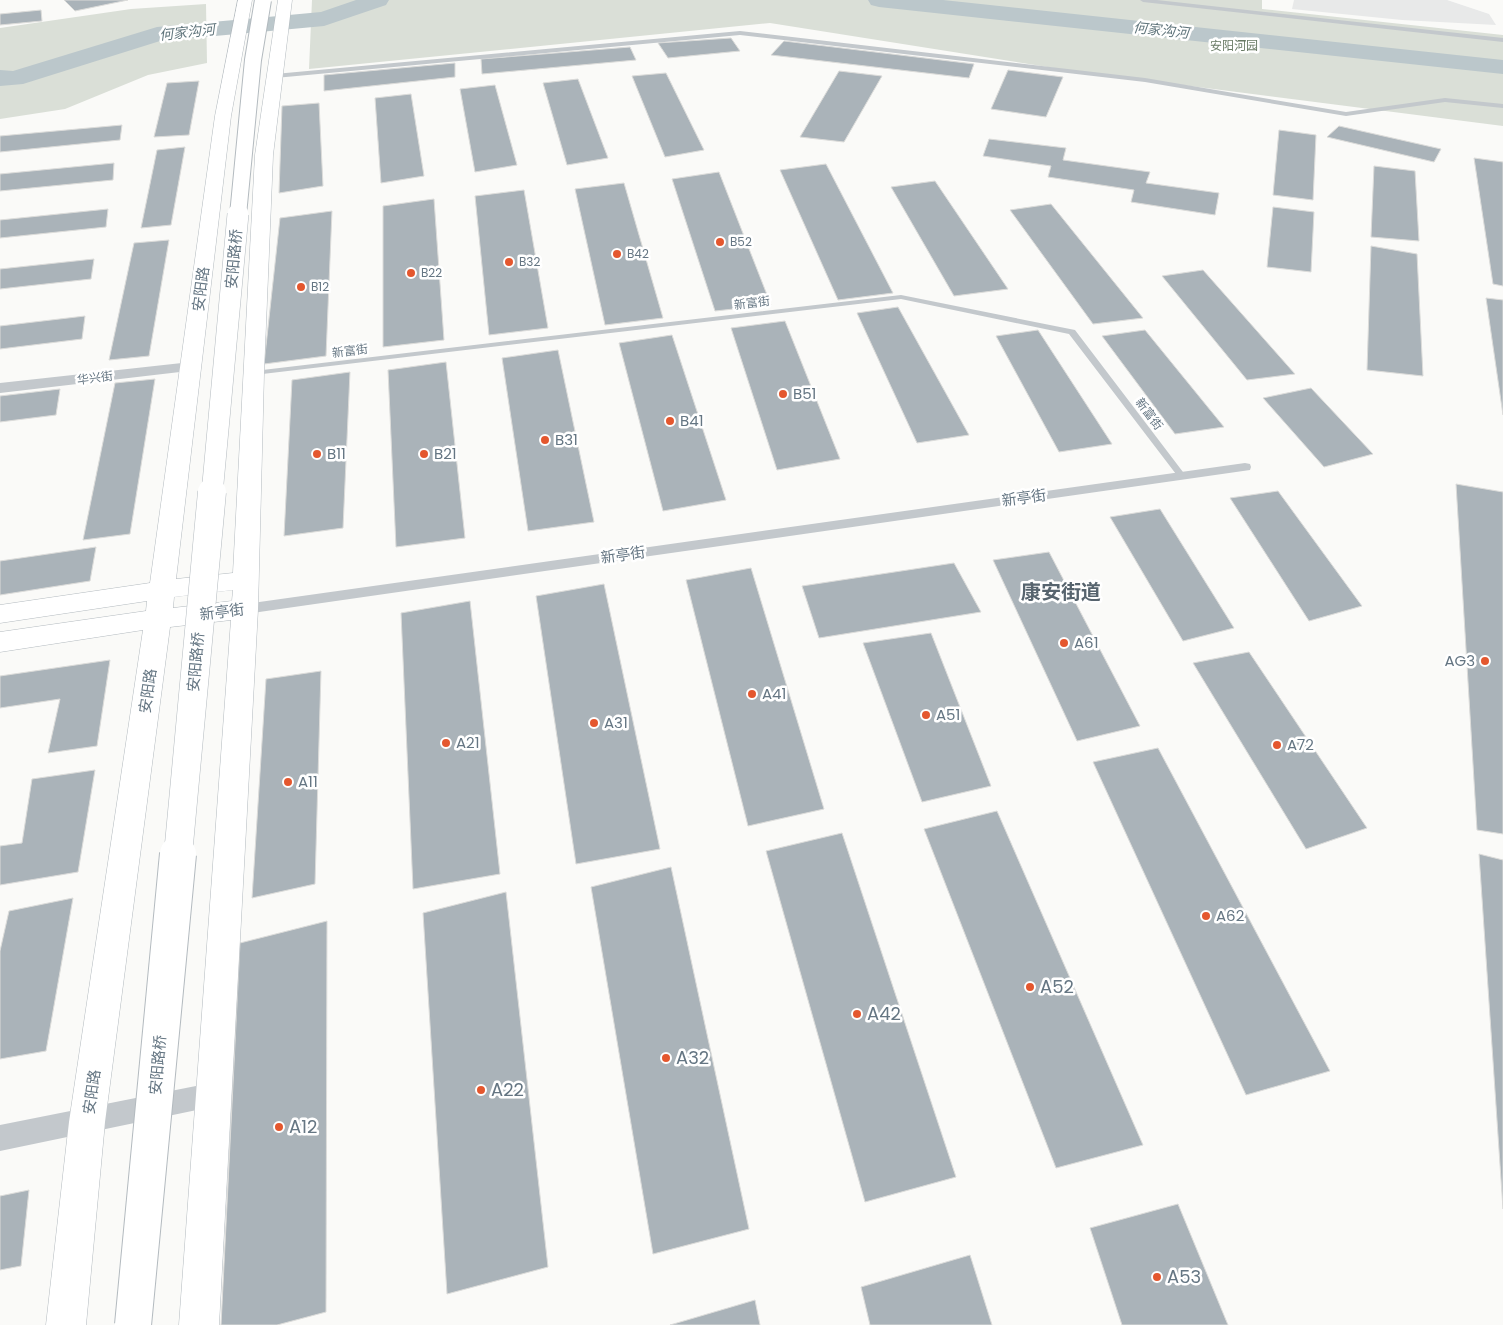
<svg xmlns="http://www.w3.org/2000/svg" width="1503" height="1325" font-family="Poppins,'Noto Sans SC',sans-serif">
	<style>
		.built { fill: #e8e9e9 }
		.green { fill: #dadfd7 }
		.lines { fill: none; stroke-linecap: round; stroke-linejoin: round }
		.river { fill: #bbc7cb; fill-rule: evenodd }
		.building { fill: #aab3b9; stroke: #dcdcda }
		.secondary-casing { stroke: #b3babf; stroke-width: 1 }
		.service { fill: #c3c8cc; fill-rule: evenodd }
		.pedestrian { fill: #c3c8cc; fill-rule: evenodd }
		.minor { fill: #c3c8cc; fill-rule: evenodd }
		.secondary { fill: #fff; fill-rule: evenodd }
		.secondary-bridge-far3-casing { stroke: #b3babf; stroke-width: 18; stroke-linecap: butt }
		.secondary-bridge-far2-casing { stroke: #b3babf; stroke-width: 22; stroke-linecap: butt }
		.secondary-bridge-far1-casing { stroke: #b3babf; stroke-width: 29; stroke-linecap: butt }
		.secondary-bridge-casing { stroke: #b3babf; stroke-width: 38; stroke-linecap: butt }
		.secondary-bridge-far3 { stroke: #fff; stroke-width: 16 }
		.secondary-bridge-far2 { stroke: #fff; stroke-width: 21 }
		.secondary-bridge-far1 { stroke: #fff; stroke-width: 28 }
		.secondary-bridge { stroke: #fff; stroke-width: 36 }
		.poi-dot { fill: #e4572e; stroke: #fff; stroke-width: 2 }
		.labels { text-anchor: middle; stroke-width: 5; stroke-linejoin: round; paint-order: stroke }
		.far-park-label { font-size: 12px; fill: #687a64; stroke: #fff }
		.far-poi-label { font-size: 12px; fill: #657683; stroke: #fff; text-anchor: start }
		.far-street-label { font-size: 12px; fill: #657683; stroke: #fff }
		.far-water-label { font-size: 14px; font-style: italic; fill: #60757c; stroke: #fff }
		.street-label { font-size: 15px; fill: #657683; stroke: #fff }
		.poi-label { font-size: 15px; fill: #657683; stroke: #fff; text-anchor: start }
		.near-poi-label { font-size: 18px; fill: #657683; stroke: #fff; text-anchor: start }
		.district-label { font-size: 20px; font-weight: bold; fill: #57646e; stroke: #fff }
	</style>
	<rect width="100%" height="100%" fill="#fafaf8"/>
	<polygon class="built" points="1294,0 1447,0 1489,14 1496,25 1402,20 1292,9"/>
	<g class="green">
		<polygon points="312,0 1262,0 1262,9 1503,35 1503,126 1073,71 770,23 309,69"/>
		<polygon points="206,4 207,63 148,75 65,109 0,119 0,28 131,9"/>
	</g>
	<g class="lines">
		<g class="river">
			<polygon points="356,0 389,0 386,5 324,26 160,41 23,84 0,86 0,70 13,71 157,27 321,12"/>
			<polygon points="868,0 943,0 1503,60 1503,74 879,7 871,5"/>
		</g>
	</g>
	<g class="building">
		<polygon points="64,0 128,0 75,11"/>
		<polygon points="41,10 42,21 0,25 0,14"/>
		<polygon points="731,38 740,51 668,58 658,43"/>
		<polygon points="784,41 974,64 969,78 771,55"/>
		<polygon points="630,47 636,60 482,74 481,59"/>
		<polygon points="455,63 455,77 324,91 324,75"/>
		<polygon points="1008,70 1063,77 1046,117 991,109"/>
		<polygon points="839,71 882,76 844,142 800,137"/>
		<polygon points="666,73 704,150 665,157 632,76"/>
		<polygon points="578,79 608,158 567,165 543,83"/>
		<polygon points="199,81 189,135 154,137 167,83"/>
		<polygon points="495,85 517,165 475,172 460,89"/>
		<polygon points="411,94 424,176 381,183 375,98"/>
		<polygon points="319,103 323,186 279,193 282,106"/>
		<polygon points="122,125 120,140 0,152 0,136"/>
		<polygon points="1339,126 1441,149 1434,162 1327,137"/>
		<polygon points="1279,130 1316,135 1313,200 1273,195"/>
		<polygon points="989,139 1066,148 1063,160 1150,172 1146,183 1219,193 1215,215 1131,202 1134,190 1048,177 1051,166 983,156"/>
		<polygon points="185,147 171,225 141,228 157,150"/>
		<polygon points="1474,158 1503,162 1503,286 1493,284"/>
		<polygon points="114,163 113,180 0,191 0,174"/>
		<polygon points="826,164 893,293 838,300 780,170"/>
		<polygon points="1374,166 1415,171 1419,241 1371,237"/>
		<polygon points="719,172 771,305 715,311 672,179"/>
		<polygon points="935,181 1008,289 954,296 891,187"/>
		<polygon points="624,183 663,318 605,325 575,189"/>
		<polygon points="524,190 548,328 489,335 475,196"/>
		<polygon points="434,199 444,340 383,347 383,206"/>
		<polygon points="1051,204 1143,318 1093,324 1010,210"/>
		<polygon points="1273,207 1314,212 1311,272 1267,267"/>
		<polygon points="108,209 106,227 0,238 0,220"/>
		<polygon points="332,211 326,356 264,364 280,218"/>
		<polygon points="169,240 149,356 109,360 134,243"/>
		<polygon points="1371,246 1417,254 1423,376 1367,370"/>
		<polygon points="94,259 91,279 0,289 0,269"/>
		<polygon points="1203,270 1295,374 1247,380 1162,276"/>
		<polygon points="1486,298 1503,300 1503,415"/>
		<polygon points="898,307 969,435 917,443 857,313"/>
		<polygon points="85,316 82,339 0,349 0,326"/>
		<polygon points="785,321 840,459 777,470 731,328"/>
		<polygon points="1038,330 1112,444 1059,452 996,336"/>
		<polygon points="1145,330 1224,427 1175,434 1102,336"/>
		<polygon points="672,335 726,500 663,511 619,343"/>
		<polygon points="558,350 594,522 528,531 502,358"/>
		<polygon points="446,362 465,538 396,547 388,370"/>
		<polygon points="350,372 343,528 284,536 292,380"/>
		<polygon points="155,379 130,534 83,540 115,383"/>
		<polygon points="1311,388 1373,454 1324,467 1263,398"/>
		<polygon points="60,389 56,415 0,422 0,396"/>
		<polygon points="1456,484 1503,492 1503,834 1477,830"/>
		<polygon points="1278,491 1362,606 1309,621 1230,498"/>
		<polygon points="1160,509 1234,628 1183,641 1110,517"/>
		<polygon points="96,547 90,581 0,595 0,561"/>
		<polygon points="1049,552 1140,726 1077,741 993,560"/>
		<polygon points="954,563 981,612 819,638 802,586"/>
		<polygon points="751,568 824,809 748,826 686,580"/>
		<polygon points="604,584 660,849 576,864 536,596"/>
		<polygon points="470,601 500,874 413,889 401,613"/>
		<polygon points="931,633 991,786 922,802 863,643"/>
		<polygon points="1249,652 1367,828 1306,849 1193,663"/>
		<polygon points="110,660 97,746 48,753 60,699 0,708 0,676"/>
		<polygon points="321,671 315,884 252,898 266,679"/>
		<polygon points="1158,748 1330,1071 1246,1095 1093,762"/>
		<polygon points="95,770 78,872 0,885 0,846 22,843 32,779"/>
		<polygon points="997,811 1143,1145 1056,1168 924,829"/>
		<polygon points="842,833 956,1177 865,1202 766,851"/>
		<polygon points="1479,854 1503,860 1503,1209"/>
		<polygon points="671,867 749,1229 653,1254 591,887"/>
		<polygon points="506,892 548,1267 447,1294 423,913"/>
		<polygon points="73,898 46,1051 0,1059 0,951 9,911"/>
		<polygon points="327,921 326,1312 277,1325 221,1325 240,943"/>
		<polygon points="29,1190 21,1266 0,1270 0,1196"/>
		<polygon points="1178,1204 1228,1325 1122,1325 1090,1228"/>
		<polygon points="970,1255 992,1325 870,1325 861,1287"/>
		<polygon points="755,1300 760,1325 670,1325"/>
	</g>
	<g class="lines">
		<g class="secondary-casing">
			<path id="secondary" d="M238 0H252L231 116 176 579 233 573 255 155 278 0H292L273 155 264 373 258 609 219 1325H179L231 620 170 627 105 1122 86 1325H46L69 1122 143 630 0 652V632L146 611 147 601 0 623V605L150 583 215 116ZM233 590 232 601 173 608 174 597Z"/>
		</g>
		<g class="service">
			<polygon points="1140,0 1157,0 1503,38 1503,42 1143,2"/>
			<polygon points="740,31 1145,78 1346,112 1445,98 1503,104 1503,108 1445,102 1346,116 1145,82 740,35 275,78 272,76 275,74"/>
			<polygon points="901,295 1075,330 1186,476 1182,479 1179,478 1069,334 901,299 253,375 249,373 253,371"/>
		</g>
		<polygon class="pedestrian" points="1245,463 1250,464 1251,467 1250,470 245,614 238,609 245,604"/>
		<g class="minor">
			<polygon points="191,362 197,364 199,367 197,370 0,393 0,383"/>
			<polygon points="216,1082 225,1085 229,1094 225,1103 216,1106 0,1151 0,1125"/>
		</g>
		<use href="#secondary" class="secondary"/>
		<g class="secondary-bridge-far3-casing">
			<polyline id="secondary-bridge-far3" points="238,215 253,60 263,0"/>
		</g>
		<g class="secondary-bridge-far2-casing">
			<polyline id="secondary-bridge-far2" points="212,494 238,214"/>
		</g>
		<g class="secondary-bridge-far1-casing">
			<polyline id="secondary-bridge-far1" points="178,855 212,492"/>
		</g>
		<g class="secondary-bridge-casing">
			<polyline id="secondary-bridge" points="133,1325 178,854"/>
		</g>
		<use href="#secondary-bridge-far3" class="secondary-bridge-far3"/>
		<use href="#secondary-bridge-far2" class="secondary-bridge-far2"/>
		<use href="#secondary-bridge-far1" class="secondary-bridge-far1"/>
		<use href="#secondary-bridge" class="secondary-bridge"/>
	</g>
	<g class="poi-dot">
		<circle cx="720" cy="242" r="5"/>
		<circle cx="617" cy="254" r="5"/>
		<circle cx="509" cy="262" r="5"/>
		<circle cx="411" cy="273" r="5"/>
		<circle cx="301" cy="287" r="5"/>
		<circle cx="783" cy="394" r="5"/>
		<circle cx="670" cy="421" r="5"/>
		<circle cx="545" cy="440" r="5"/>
		<circle cx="317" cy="454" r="5"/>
		<circle cx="424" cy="454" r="5"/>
		<circle cx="1064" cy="643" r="5"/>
		<circle cx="1485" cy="661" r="5"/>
		<circle cx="752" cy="694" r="5"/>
		<circle cx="926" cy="715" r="5"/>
		<circle cx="594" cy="723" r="5"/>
		<circle cx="446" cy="743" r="5"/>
		<circle cx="1277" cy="745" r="5"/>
		<circle cx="288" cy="782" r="5"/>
		<circle cx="1206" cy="916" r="5"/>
		<circle cx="1030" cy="987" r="5"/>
		<circle cx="857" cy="1014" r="5"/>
		<circle cx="666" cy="1058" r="5"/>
		<circle cx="481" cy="1090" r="5"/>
		<circle cx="279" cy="1127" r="5"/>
		<circle cx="1157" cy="1277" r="5"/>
	</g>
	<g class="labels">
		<g class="far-park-label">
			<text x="1234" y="50">安阳河园</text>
		</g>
		<g class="far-poi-label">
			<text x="730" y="246">B52</text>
			<text x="627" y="258">B42</text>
			<text x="519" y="266">B32</text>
			<text x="421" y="277">B22</text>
			<text x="311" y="291">B12</text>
		</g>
		<g class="far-street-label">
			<text transform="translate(752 303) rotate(-7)" y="4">新富街</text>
			<text transform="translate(350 351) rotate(-7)" y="4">新富街</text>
			<text transform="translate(95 378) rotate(-7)" y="4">华兴街</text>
			<text transform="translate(1149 414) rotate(53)" y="4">新富街</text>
		</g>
		<g class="far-water-label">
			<text transform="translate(1161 30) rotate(6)" y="5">何家沟河</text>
			<text transform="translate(187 32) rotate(-6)" y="5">何家沟河</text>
		</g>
		<g class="street-label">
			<text transform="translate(234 259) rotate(-85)" y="5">安阳路桥</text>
			<text transform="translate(201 289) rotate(-83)" y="5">安阳路</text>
			<text transform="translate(1024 498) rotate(-8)" y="5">新亭街</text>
			<text transform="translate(623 555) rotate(-8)" y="5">新亭街</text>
			<text transform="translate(222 612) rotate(-7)" y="5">新亭街</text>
			<text transform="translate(196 662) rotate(-85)" y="5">安阳路桥</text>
			<text transform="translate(148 691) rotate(-82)" y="5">安阳路</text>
			<text transform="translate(158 1065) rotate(-85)" y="5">安阳路桥</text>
			<text transform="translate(92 1092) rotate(-82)" y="5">安阳路</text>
		</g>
		<g class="poi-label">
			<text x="793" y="399">B51</text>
			<text x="680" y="426">B41</text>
			<text x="555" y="445">B31</text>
			<text x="327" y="459">B11</text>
			<text x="434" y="459">B21</text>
			<text x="1074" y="648">A61</text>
			<text x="1475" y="666" text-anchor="end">AG3</text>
			<text x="762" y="699">A41</text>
			<text x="936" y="720">A51</text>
			<text x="604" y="728">A31</text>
			<text x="456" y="748">A21</text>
			<text x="1287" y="750">A72</text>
			<text x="298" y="787">A11</text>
			<text x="1216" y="921">A62</text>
		</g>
		<g class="near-poi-label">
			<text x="1040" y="993">A52</text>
			<text x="867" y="1020">A42</text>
			<text x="676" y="1064">A32</text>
			<text x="491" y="1096">A22</text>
			<text x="289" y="1133">A12</text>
			<text x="1167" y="1283">A53</text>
		</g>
		<g class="district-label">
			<text x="1061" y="599">康安街道</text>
		</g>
	</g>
</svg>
